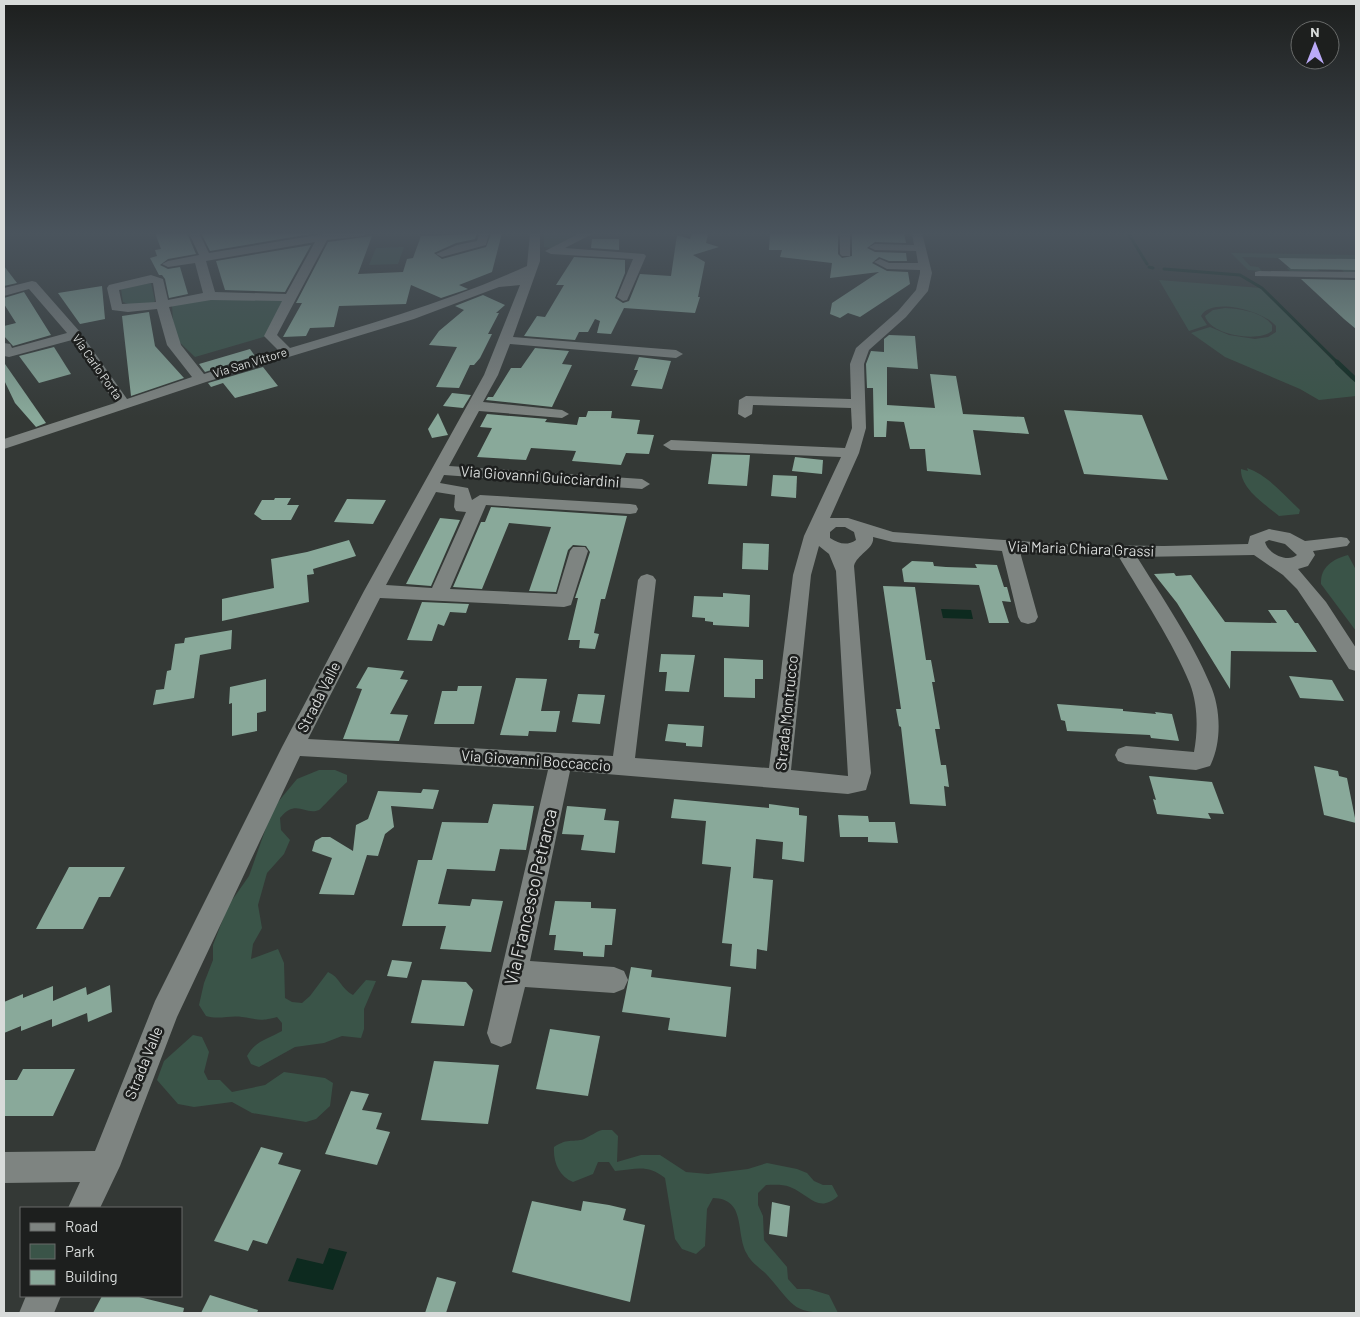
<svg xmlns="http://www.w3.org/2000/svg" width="1360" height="1317" font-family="Barlow,sans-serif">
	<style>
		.green { fill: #3a5448 }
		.water { fill: #0d2a1f }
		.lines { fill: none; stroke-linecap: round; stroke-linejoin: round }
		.stream-far1 { stroke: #0d2a1f; stroke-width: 3 }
		.stream { stroke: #0d2a1f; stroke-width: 4.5 }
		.building { fill: #89a99a }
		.minor { fill: #7e8481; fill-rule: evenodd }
		.labels { text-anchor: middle; stroke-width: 5; stroke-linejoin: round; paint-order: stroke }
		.far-street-label { font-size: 12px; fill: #d8dbda; stroke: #1d1f1e }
		.street-label { font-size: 15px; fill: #d8dbda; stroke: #1d1f1e }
		.near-street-label { font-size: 18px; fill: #d8dbda; stroke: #1d1f1e }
	</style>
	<rect width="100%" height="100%" fill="#343936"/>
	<g class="green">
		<polygon points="544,233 580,233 551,248 544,247"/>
		<polygon points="404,247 398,264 369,265 376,248"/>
		<polygon points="1231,253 1356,255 1356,259 1351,259 1356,263 1356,272 1344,272 1340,268 1347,267 1335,258 1295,258 1305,267 1315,267 1320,271 1290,271 1287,268 1290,267 1279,258 1242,257 1250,266 1258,267 1262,271 1248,270"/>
		<path d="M1159 280 1261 288 1351 379 1356 381V396L1319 400 1300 389 1225 357 1191 333 1210 327 1229 335 1255 339 1268 337 1276 332V326C1265 312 1212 296 1201 316L1207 325 1189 331Z"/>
		<polygon points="151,283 155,301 153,303 133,306 123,302 121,289"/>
		<polygon points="210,298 283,299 267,336 195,357 174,337 172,305"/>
		<path d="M1225 308C1242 309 1262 312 1272 325V331C1258 343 1210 335 1205 316L1213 310Z"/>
		<path d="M1247 468C1268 475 1284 495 1300 510L1299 514 1279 516C1266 505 1240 489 1241 469L1248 471Z"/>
		<path d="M1348 555 1356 570V631L1321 584C1320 567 1333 559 1348 555Z"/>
		<path d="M319 770H335L347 775V782C342 786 322 808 319 810 305 816 296 798 280 818L281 830 290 840 284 854 267 873 258 905 262 928 253 944 251 959 278 949 284 963 285 998 292 1002 302 1003 310 996 328 972C340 977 341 989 353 995L366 980 376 981 364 1009V1029L361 1038 342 1036 324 1043 295 1047 259 1067 251 1064 247 1056C255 1041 268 1039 282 1031V1023L277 1017C259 1022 258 1019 242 1017 230 1015 219 1020 206 1016L199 1005 204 983 213 960V945L228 906 249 876 273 808 297 779Z"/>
		<polygon points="193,1035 202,1037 209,1052 204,1072 208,1080 220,1080 232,1092 265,1085 284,1072 325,1078 333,1083 330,1106 316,1119 306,1122 252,1113 232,1102 194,1107 178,1104 157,1080 164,1061"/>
		<path d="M602 1130H612L618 1136 617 1162 641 1155H660L686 1172 708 1174 748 1169 767 1163 797 1169 807 1173 814 1181 823 1185H832L838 1196C818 1214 810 1195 790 1187 782 1184 774 1185 766 1185L758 1193V1205L763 1216 764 1240 787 1267 788 1279 797 1289H809L829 1295 838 1313C792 1313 797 1309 768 1276 762 1269 751 1263 747 1254 735 1233 747 1199 713 1198L707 1209 705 1246 696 1254 682 1249 675 1239 665 1178C648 1164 636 1169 615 1171L609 1162H598L593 1174 573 1182C559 1176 553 1162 554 1147 569 1137 574 1143 584 1139 591 1136 595 1132 602 1130Z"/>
	</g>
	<g class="water">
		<polygon points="941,609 971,610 973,619 943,618"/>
		<polygon points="329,1248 347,1252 333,1290 288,1281 297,1258 323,1264"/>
	</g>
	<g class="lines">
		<g class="stream-far1">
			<polyline points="1128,233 1147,264"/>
			<polyline points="1149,267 1153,268"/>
			<polyline points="1164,269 1240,275 1262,288 1338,363"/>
		</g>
		<polyline class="stream" points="1337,362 1356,380"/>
	</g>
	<g class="building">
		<polygon points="155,233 187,233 196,254 168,259 160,265 168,269 180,267 188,294 169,298 165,279 162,275 159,275 150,258 157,256 155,250 161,249"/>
		<polygon points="201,233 317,233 210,251"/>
		<polygon points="502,233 492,272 459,285 468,289 441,298 411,285 406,304 339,306 334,327 310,328 306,336 283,337 302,303 296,303 328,242 372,236 358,274 403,272 407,259 413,258 421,236 477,234 475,239 456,243 434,253 442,259 486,247 491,234"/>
		<polygon points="692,233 708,234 706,243 719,247 693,255 705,262 698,297 700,297 695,313 624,308 611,334 597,333 600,321 595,319 588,332 579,332 575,340 524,336 537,316 545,317 564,285 556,285 574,257 625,260 625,273 615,298 623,303 629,301 640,274 671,276 677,235 690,239"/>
		<polygon points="770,233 838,233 838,254 842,258 852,256 852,233 904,233 906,243 875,242 867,248 875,252 906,253 907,261 889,261 879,257 872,263 887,271 908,272 910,284 860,317 848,313 840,318 830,314 832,303 879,272 830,278 832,263 780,257 782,250 769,250"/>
		<polygon points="592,239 619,239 619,250 591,248"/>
		<polygon points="311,245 285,292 225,290 216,261"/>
		<polygon points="1278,258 1356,259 1356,270 1291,269"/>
		<polygon points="4,266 17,283 4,286"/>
		<polygon points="1301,279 1356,280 1356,329 1344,319"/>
		<polygon points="102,286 105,319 80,324 58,293"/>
		<polygon points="24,292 51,335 13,346 4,336 4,326 16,323 4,304 4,298"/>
		<polygon points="483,295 505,305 496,313 499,313 488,334 492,334 480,358 474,365 470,365 459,388 436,387 457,347 429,345 439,331 464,310 455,306"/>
		<polygon points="149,312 155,346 184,378 131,396 122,316"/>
		<polygon points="889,335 915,336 918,369 887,367 887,405 935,408 930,374 956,376 963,414 1024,417 1029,434 973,430 981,475 927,471 925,449 910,449 904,422 887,421 886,437 874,437 873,388 867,388 866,364 871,351 884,352 884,339"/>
		<polygon points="54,347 71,374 39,383 19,356"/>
		<polygon points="535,348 569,351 562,364 572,365 552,407 486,400 488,397 493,397 511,368 521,368"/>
		<polygon points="250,349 255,356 205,372 199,364"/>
		<polygon points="639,357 671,361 662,389 631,386 638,370 634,370"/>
		<polygon points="5,364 46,423 36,427 15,403 4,380"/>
		<polygon points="263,367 278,386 235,398 223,383 211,387 208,383"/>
		<polygon points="452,393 471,395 463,408 443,406"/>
		<polygon points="1064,410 1142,415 1168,480 1084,474"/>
		<polygon points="588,411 612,411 611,418 640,420 637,434 654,435 649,454 626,453 621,465 572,461 576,451 531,448 526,460 477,457 492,428 480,427 487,414 547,419 545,422 577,425 579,417 586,417"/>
		<polygon points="438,413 448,435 432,438 428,429"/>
		<polygon points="712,454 750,455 747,486 708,484"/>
		<polygon points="795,457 823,460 822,474 792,471"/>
		<polygon points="773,475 797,476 796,498 771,496"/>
		<polygon points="275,498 291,498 287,505 299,505 291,520 262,520 254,514 262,500 274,500"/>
		<polygon points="347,499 386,500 373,524 334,522"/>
		<polygon points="491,507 627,516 605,599 601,599 594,633 599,634 595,649 579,648 580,640 568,640 578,598 575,598 590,552 586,546 573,545 568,550 556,592 529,591 551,527 509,523 482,589 453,587 481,522 485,522"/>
		<polygon points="440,518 460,520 431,586 406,584"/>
		<polygon points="349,540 356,556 313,569 314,574 307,575 309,602 222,621 222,599 274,588 271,559 307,552"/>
		<polygon points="743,543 769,544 768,570 742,569"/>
		<polygon points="912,561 933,562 934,566 946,567 977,568 975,564 997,565 1004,587 1007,587 1011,602 1002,601 1009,623 989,623 979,585 904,582 902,569"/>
		<polygon points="1174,573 1176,576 1191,575 1225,622 1277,623 1268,610 1286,610 1295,623 1298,623 1317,652 1231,651 1230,689 1177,603 1154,574"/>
		<polygon points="883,586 915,587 926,660 931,660 935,682 932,682 940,729 935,729 941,765 946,765 949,787 944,786 946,806 910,804 901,727 899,726 896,709 901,709"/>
		<polygon points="723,593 750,595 749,627 713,625 713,622 705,621 705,618 692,617 694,596 723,597"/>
		<polygon points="422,602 469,604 466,613 450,612 444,626 438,624 432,641 407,640"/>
		<polygon points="232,630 231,649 200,655 194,698 153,705 156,690 164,689 167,671 171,670 175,644 184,643 185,638"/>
		<polygon points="661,654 695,655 689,692 665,691 667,672 659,672"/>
		<polygon points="724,658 763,660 763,679 755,679 755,698 724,697"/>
		<polygon points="368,667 404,671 400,679 408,680 390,714 408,715 399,741 343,739 362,689 356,688"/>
		<polygon points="1289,676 1332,680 1344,701 1300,698"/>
		<polygon points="516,678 547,679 541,711 560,711 556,732 529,731 528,736 500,735"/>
		<polygon points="266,679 266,711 257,713 257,731 232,736 232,703 229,704 230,687"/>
		<polygon points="458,686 482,686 474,724 434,724 442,691 457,691"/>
		<polygon points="578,694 605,695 600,724 572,722"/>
		<polygon points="1057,704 1123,709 1123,711 1156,714 1155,712 1172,714 1179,741 1151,738 1150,735 1067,731 1065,721 1061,720"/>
		<polygon points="668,724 704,726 702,747 686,746 686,743 665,741"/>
		<polygon points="1314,766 1338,771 1339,776 1347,778 1356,823 1324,815"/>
		<polygon points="1149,776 1212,782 1224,814 1208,813 1211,819 1157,814 1153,799 1156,800"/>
		<polygon points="423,789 439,790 433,809 391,806 394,827 385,834 378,856 367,855 354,895 319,894 332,858 312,851 315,841 322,837 330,837 353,851 356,825 368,819 378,791 421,793"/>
		<polygon points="674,799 769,808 769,804 799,808 799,815 807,816 804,862 782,859 783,842 756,839 753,878 773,880 767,951 757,949 756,969 730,966 732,944 722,943 731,867 702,864 706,821 671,818"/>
		<polygon points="493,804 534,806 526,850 500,849 495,871 447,869 438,904 470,906 472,899 503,901 491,952 440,949 446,926 402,926 418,860 432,860 442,822 488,823"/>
		<polygon points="567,806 606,809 604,820 619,821 615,853 581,850 584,835 562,834"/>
		<polygon points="838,815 868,816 869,822 895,822 898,843 868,842 868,837 840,837"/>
		<polygon points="69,867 125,867 110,897 99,897 83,929 36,929"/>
		<polygon points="555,901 591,902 591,908 616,909 612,945 605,945 604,957 583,956 583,952 554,950 556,935 549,935"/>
		<polygon points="392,960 412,962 407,978 387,976"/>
		<polygon points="631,967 652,970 651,977 731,987 726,1037 668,1030 670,1018 622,1012"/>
		<polygon points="422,980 466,982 473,990 464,1026 411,1023"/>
		<polygon points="110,985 112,1012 88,1022 87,1013 52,1027 52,1019 21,1031 21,1026 4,1033 4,1002 23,994 23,998 53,986 53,1001 86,987 87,995"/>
		<polygon points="550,1029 600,1036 588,1096 536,1089"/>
		<polygon points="434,1061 499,1065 488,1124 421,1120"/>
		<polygon points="23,1069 75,1069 53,1116 4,1116 4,1080 17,1080"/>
		<polygon points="351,1091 369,1094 362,1110 382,1113 376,1129 390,1132 377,1165 325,1154"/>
		<polygon points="261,1147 283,1153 278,1164 301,1170 267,1244 253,1240 248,1251 214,1241"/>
		<polygon points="532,1201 581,1211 583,1201 609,1205 626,1209 623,1220 645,1225 630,1302 512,1272"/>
		<polygon points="772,1202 790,1206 787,1237 769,1234"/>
		<polygon points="437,1277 456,1282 446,1313 425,1313"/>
		<polygon points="210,1295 258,1310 257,1313 201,1313"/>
		<polygon points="102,1296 135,1296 184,1308 183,1313 93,1313"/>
	</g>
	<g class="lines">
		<g class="minor">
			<path d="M189 233H199L209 253 323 234 368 233 363 236 327 240 277 335 290 348C370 324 450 301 527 266L530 233H540V261L513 337 676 350 683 354 676 358 510 344 498 375 483 402 562 410 569 414 562 418 479 411 449 466 642 479 650 484 642 489 444 475 440 483 468 488 472 500 480 495 630 504 636 505 638 509 636 513 630 514 486 505 450 589 557 594 570 551 573 547H585L588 551 571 605 564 607 380 598 308 739 613 756 638 580 641 576 647 574 653 576 656 580 635 758 769 768 793 575 804 536 841 457 671 450 663 445 671 440 845 448 852 428 851 408 753 405 752 414 745 418 738 414 739 400 746 396 851 399 850 364 856 348 898 311 916 290 920 273V270L887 269 874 262 880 259 889 263H918L916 251 875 250 869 247 875 244 914 245 912 233H922L932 273 928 291 906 317 869 350 864 364 866 428 859 453 830 518H848L893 532 1074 545 1164 546 1248 544 1250 536 1269 529 1290 533 1305 541 1341 537 1347 538 1350 542 1347 546 1313 551 1315 555 1308 566 1298 569 1326 602 1356 648V671L1349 669 1320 623 1297 589 1283 575 1254 555 1137 557C1162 597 1192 641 1210 684 1221 708 1222 743 1210 766L1196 770 1126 764 1118 761 1115 755 1118 749 1126 746 1194 752C1198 731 1198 705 1190 684 1173 642 1142 596 1119 557L1020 552 1038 617 1035 622 1028 624 1021 622 1018 617 1002 551 893 542 873 537C875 549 857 554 854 566L871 773 866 790 848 794 570 771 530 961 614 967 624 971 628 980 624 989 614 993 525 987 511 1043 501 1047 491 1043 487 1033 548 770 300 756 177 1017 120 1166 100 1208H68L80 1182 4 1183V1152L95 1151 155 1001 282 747 364 591 484 375 520 285 499 287 414 319 206 382 4 449V439L115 403 72 340 9 357 4 356V343L10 344 12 348 67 333 29 289 4 296V288L32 281 36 282 80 332 127 399 192 377 167 345 157 309 128 312 112 310 107 288 109 285 151 275 163 279 168 300 203 293 195 263 168 267 162 264 168 261 199 255ZM315 242 286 294 215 292 206 261ZM151 283H153L156 302 122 304 119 290ZM211 300 282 301 264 336 279 351 204 374 181 345 169 307ZM436 492 455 495 454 507 456 511 466 512 432 588 386 585ZM836 527H845L854 532 856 540C847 546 839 544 830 538V532ZM1269 540 1285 544 1297 555C1288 563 1268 554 1265 542ZM819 546 829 554 836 571 848 776 791 770 811 575Z"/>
			<polygon points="479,233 489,233 486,245 442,257 436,254 457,245 477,241"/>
			<polygon points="580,233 594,233 565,248 644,254 646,256 627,300 623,301 617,297 633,259 551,254 545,251"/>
			<polygon points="840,233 850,233 850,256 842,256 840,254"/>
			<polygon points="1259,271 1356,272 1356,278 1255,276 1255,272"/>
			<polygon points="26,1296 61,1296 54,1313 19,1313"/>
		</g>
	</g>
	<linearGradient id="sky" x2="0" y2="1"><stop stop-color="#1d1f1e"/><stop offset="0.56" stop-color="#4a545d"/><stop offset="1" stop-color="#4a545d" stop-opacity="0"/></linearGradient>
	<rect width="1360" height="417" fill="url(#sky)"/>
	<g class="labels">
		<g class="far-street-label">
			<text transform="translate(250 363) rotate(-17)" y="4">Via San Vittore</text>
			<text transform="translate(97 367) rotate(55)" y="4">Via Carlo Porta</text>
		</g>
		<g class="street-label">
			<text transform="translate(540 477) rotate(4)" y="5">Via Giovanni Guicciardini</text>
			<text transform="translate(1081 549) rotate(2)" y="5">Via Maria Chiara Grassi</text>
			<text transform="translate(319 697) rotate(-63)" y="5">Strada Valle</text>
			<text transform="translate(787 713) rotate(-84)" y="5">Strada Montrucco</text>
			<text transform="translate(536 761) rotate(4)" y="5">Via Giovanni Boccaccio</text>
			<text transform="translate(144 1063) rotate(-68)" y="5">Strada Valle</text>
		</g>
		<g class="near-street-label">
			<text transform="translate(531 897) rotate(-77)" y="6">Via Francesco Petrarca</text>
		</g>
	</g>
	<rect width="1360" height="1317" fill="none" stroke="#d8dbda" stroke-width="10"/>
	<rect x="20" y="1207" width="162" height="90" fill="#1d1f1e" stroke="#686a69"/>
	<rect x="30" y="1223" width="25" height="8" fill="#7e8481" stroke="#686a69"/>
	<text x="65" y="1232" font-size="15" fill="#d8dbda">Road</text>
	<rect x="30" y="1244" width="25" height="15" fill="#3a5448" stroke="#686a69"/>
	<text x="65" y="1257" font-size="15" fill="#d8dbda">Park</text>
	<rect x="30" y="1270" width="25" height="15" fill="#89a99a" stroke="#686a69"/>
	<text x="65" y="1282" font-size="15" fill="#d8dbda">Building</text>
	<g transform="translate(1315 45)"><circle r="24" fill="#1d1f1e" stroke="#686a69"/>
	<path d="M0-4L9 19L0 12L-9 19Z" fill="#baaaf7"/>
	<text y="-8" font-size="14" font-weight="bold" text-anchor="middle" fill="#d8dbda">N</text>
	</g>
</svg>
